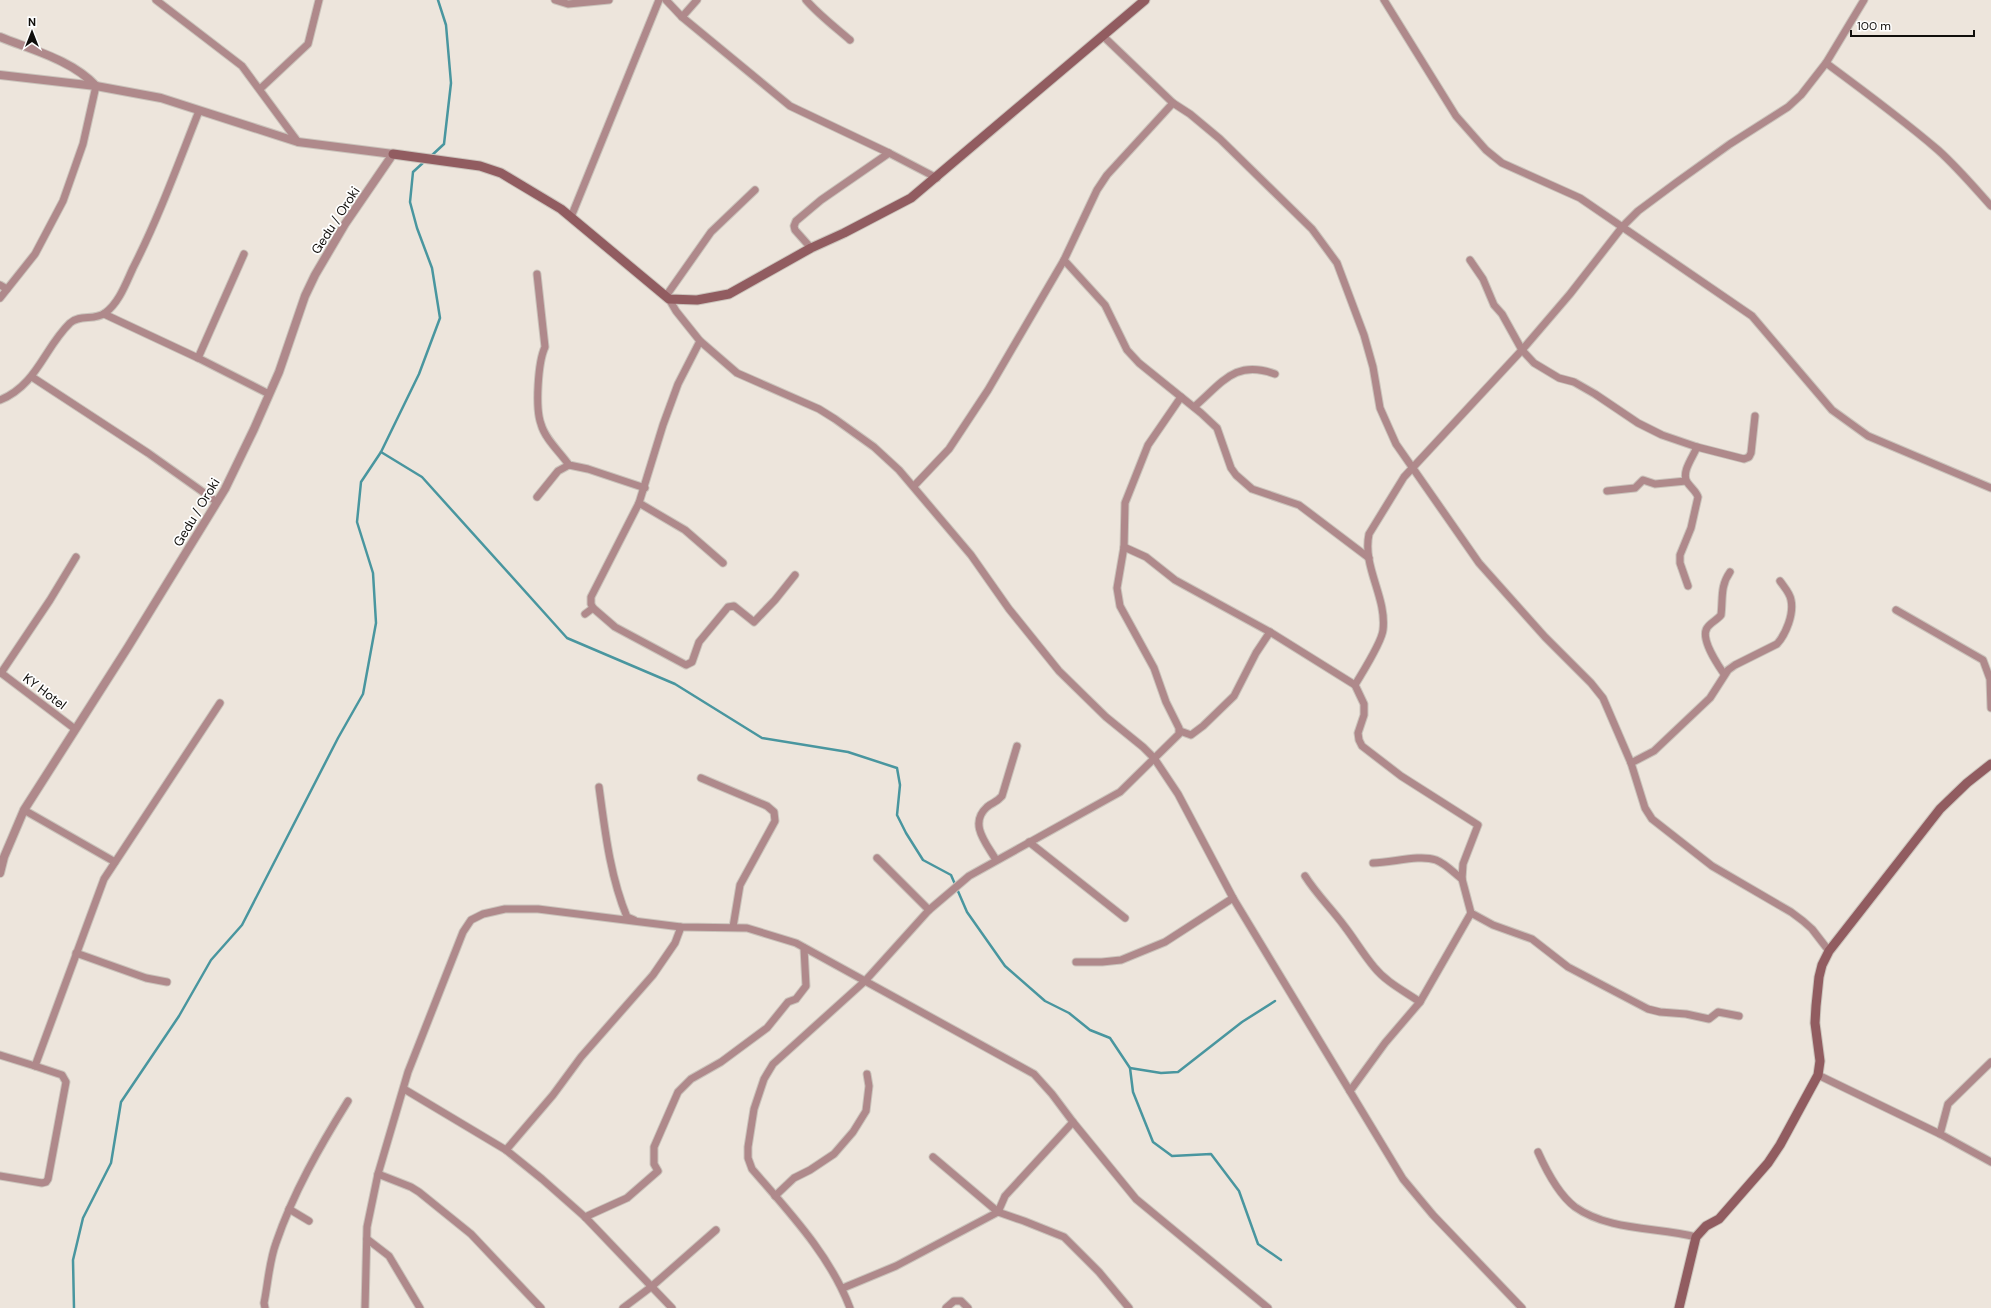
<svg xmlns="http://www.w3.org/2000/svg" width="1991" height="1308" font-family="'DM Sans',sans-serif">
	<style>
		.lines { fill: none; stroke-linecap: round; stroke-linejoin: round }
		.stream { stroke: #49969f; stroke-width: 2.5 }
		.minor-casing { stroke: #cac3bb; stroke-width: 9 }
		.tertiary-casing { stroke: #cac3bb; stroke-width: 10 }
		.secondary-casing { stroke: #cac3bb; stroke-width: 11 }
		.minor { stroke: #af898b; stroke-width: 7 }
		.tertiary { stroke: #af898b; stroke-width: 8 }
		.secondary { stroke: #915c60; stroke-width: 9 }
		.labels { text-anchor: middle; stroke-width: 3.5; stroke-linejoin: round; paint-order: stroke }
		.street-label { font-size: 13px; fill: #100e0b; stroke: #fff }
	</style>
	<rect width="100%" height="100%" fill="#ede5dc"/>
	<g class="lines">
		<g class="stream">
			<polyline points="430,157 444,144 451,83 446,25 438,0"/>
			<polyline points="381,452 422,477 567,638 675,684 762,738 848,752 897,768 900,785 897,815 906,833 923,860 951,875 967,912 1005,966 1045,1001 1069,1013 1090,1030 1110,1038 1130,1068 1133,1092 1153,1142 1172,1156 1211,1154 1239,1191 1258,1244 1281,1260"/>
			<polyline points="1130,1068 1161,1073 1178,1072 1242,1022 1275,1001"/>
			<polyline points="74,1308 73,1260 83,1218 111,1163 121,1102 179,1016 211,960 242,925 338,738 363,694 376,623 373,573 357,522 361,482 381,452 419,374 440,318 432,268 417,228 410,202 413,172 425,161"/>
		</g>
		<g class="minor-casing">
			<g id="minor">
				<polyline points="156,0 242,66 298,142"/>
				<polyline points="555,0 568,4 609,0"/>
				<polyline points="666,0 682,17 790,106 889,153 937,178"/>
				<path d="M806 0C819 15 835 27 850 40"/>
				<polyline points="1384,0 1456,116 1486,150 1502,163 1580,198 1752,316 1832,410 1868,436 1991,488"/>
				<polyline points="682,17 697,0"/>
				<polyline points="1103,36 1173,103 1190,114 1220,139 1312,229 1326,248 1337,263 1364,335 1373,367 1380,408 1396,444 1479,563 1545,637 1591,683 1603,698 1631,763 1645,808 1652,819 1712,866 1791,912 1803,921 1812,929 1829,951"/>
				<path d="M1826 63C1864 91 1902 119 1938 150 1957 167 1974 187 1991 206"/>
				<polyline points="260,89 308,44 319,0"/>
				<polyline points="571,217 659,0"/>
				<polyline points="811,248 795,230 794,226 796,221 821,200 889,153"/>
				<polyline points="1064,260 1105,305 1127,350 1139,363 1201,413 1217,428 1231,468 1236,475 1252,489 1299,505 1369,558"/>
				<polyline points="1470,260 1483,279 1494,305 1502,314 1522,350 1534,363 1559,378 1574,382 1595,394 1638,423 1662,435 1697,447 1744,459 1749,457 1751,453 1755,416"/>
				<path d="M537 274 545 347C538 362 535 408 541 424 545 439 560 452 569 465L588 469 645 488"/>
				<polyline points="0,285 7,289"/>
				<polyline points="666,296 711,232 755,190"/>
				<polyline points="0,298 35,254 63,201 83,144 96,86"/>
				<polyline points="669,299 676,311 700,341 737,373 819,409 835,419 874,447 899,470 971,555 1009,609 1059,671 1106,717 1143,747 1154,758 1178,794 1233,898 1403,1179 1433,1215 1522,1308"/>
				<polyline points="104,314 198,358 269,394"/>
				<polyline points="198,358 244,254"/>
				<polyline points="32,377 148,453 217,502"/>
				<path d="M0 400C37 385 44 348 70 323 80 314 94 321 105 313 119 303 126 283 133 268 159 217 178 164 199 111"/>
				<path d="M1194 407C1222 383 1235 359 1275 374"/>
				<polyline points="914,486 949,449 988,390 1064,260 1097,190 1107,175 1173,103"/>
				<polyline points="1607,491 1635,488 1643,480 1655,484 1686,481"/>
				<polyline points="537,497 558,471 569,465"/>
				<polyline points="639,503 685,530 723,563"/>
				<polyline points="1124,547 1146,557 1175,580 1270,632 1355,685 1364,704 1364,715 1358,733 1359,740 1362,746 1401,776 1478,825 1463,864 1462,879 1471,913 1493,925 1532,939 1568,967 1648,1009 1660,1012 1686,1014 1709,1019 1718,1012 1739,1016"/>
				<path d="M1688 586 1680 563V555L1691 528 1698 497C1696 491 1691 488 1687 482 1681 472 1693 457 1697 447"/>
				<polyline points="593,608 615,627 686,665 692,662 699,642 728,607 734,606 754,622 775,600 795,575"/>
				<polyline points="1896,610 1983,660 1990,679 1991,708"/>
				<polyline points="585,614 593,608 591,604 591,597 639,503 663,425 678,384 700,341"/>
				<polyline points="0,672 75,729"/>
				<polyline points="1,673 50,600 76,557"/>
				<path d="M1724 674C1718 665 1700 639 1707 628 1710 623 1717 620 1721 615 1723 599 1720 586 1730 572"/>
				<path d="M1355 685C1362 673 1382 642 1383 630 1387 597 1362 567 1369 534L1404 477 1522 350 1570 294 1623 226 1638 211 1677 182 1730 144 1788 107 1801 95 1826 63 1864 0"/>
				<polyline points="1180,731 1191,735 1203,726 1234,696 1256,653 1270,632"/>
				<path d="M1631 763 1654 751 1710 698 1728 670 1735 665 1777 644C1786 634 1794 614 1791 600 1790 593 1784 587 1780 581"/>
				<polyline points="701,778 767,806 774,812 775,821 740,885 733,927"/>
				<path d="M599 787C605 831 610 876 627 917L634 920"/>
				<polyline points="24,810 115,862"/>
				<polyline points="1029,842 1125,918"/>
				<polyline points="877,858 929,910"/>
				<path d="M996 860C987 844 968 824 987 807 993 802 996 803 1002 796L1017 746"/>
				<path d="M1373 863C1392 863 1419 854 1436 860 1446 864 1454 873 1462 879"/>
				<path d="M1305 876C1317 895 1332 909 1345 927 1355 940 1363 954 1374 967 1386 982 1404 991 1420 1002"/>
				<polyline points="76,953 146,978 167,982"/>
				<polyline points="1076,962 1102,962 1121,960 1165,942 1233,898"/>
				<polyline points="0,1055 35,1066 104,879 220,703"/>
				<polyline points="1818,1075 1940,1134 1991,1162"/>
				<polyline points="404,1089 506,1150 542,1179 585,1217 672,1308"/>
				<polyline points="1350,1091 1385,1043 1420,1002 1471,913"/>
				<polyline points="1940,1134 1948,1104 1991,1062"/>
				<polyline points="506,1150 553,1095 581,1057 653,975 675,943 681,927"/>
				<path d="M1538 1152C1546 1170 1558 1194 1575 1207 1609 1231 1657 1227 1696 1237"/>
				<polyline points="933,1157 998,1212 1024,1221 1064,1237 1099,1272 1129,1308"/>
				<polyline points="378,1174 411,1187 419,1192 471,1234 541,1308"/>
				<polyline points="0,1176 42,1183 46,1182 48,1179 66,1082 62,1075 35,1066"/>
				<polyline points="775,1196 794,1178 810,1170 834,1154 853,1132 866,1111 869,1086 867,1074"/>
				<polyline points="289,1209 309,1221"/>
				<polyline points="585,1217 627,1198 658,1171 654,1164 654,1147 678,1092 691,1079 721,1062 767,1028 788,1002 796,999 806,986 804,948"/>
				<polyline points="367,1239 389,1256 420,1308"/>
				<polyline points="843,1288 896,1266 998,1212 1005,1196 1073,1122"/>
				<path d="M265 1308 264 1303C268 1284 269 1262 276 1243 293 1193 320 1146 348 1101"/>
				<polyline points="365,1308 367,1227 378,1174 408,1072 463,932 471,920 483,914 505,909 538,909 681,927 747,928 796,943 1034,1074 1052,1094 1073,1122 1136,1199 1268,1308"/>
				<polyline points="623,1308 651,1287 716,1230"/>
				<path d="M850 1308C830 1255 789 1212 752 1169L748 1158V1147L754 1109 764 1079 773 1064 865 981 929 910 969 876 1120 792 1179 734V728L1166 702 1154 668 1120 606 1117 588 1124 547 1125 503 1148 445 1181 397"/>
				<polyline points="946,1308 954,1301 961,1301 968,1308"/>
			</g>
		</g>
		<g class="tertiary-casing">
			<g id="tertiary">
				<path d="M0 37C32 50 72 60 96 86"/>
				<polyline points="0,75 96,86 161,98 298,142 393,154 345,224 315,275 305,296 279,372 254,429 225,489 128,647 24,810 4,857 0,873"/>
			</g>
		</g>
		<g class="secondary-casing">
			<g id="secondary">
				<polyline points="393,154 480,166 501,173 561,209 669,299 697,300 729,294 811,248 844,233 911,198 1145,0"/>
				<polyline points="1679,1308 1696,1237 1706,1226 1719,1219 1768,1163 1780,1145 1818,1075 1820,1061 1815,1023 1816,1006 1819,977 1822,965 1829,951 1940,809 1967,783 1991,764"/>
			</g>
		</g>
		<use href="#minor" class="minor"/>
		<use href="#tertiary" class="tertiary"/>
		<use href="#secondary" class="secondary"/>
	</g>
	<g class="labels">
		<g class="street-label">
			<text transform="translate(335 220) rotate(-57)" y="5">Gedu / Oroki</text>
			<text transform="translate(196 512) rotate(-59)" y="5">Gedu / Oroki</text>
			<text transform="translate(45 691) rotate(37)" y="5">KY Hotel</text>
		</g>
	</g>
	<g transform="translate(32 32)" stroke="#ffffff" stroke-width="3" paint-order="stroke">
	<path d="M0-3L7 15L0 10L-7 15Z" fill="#100e0b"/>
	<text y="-6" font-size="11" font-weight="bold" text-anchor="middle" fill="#100e0b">N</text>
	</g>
	<path d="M1851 30v6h123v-6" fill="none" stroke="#100e0b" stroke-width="2"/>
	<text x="1857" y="30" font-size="12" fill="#100e0b" stroke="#ffffff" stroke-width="3" paint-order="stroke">100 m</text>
</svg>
